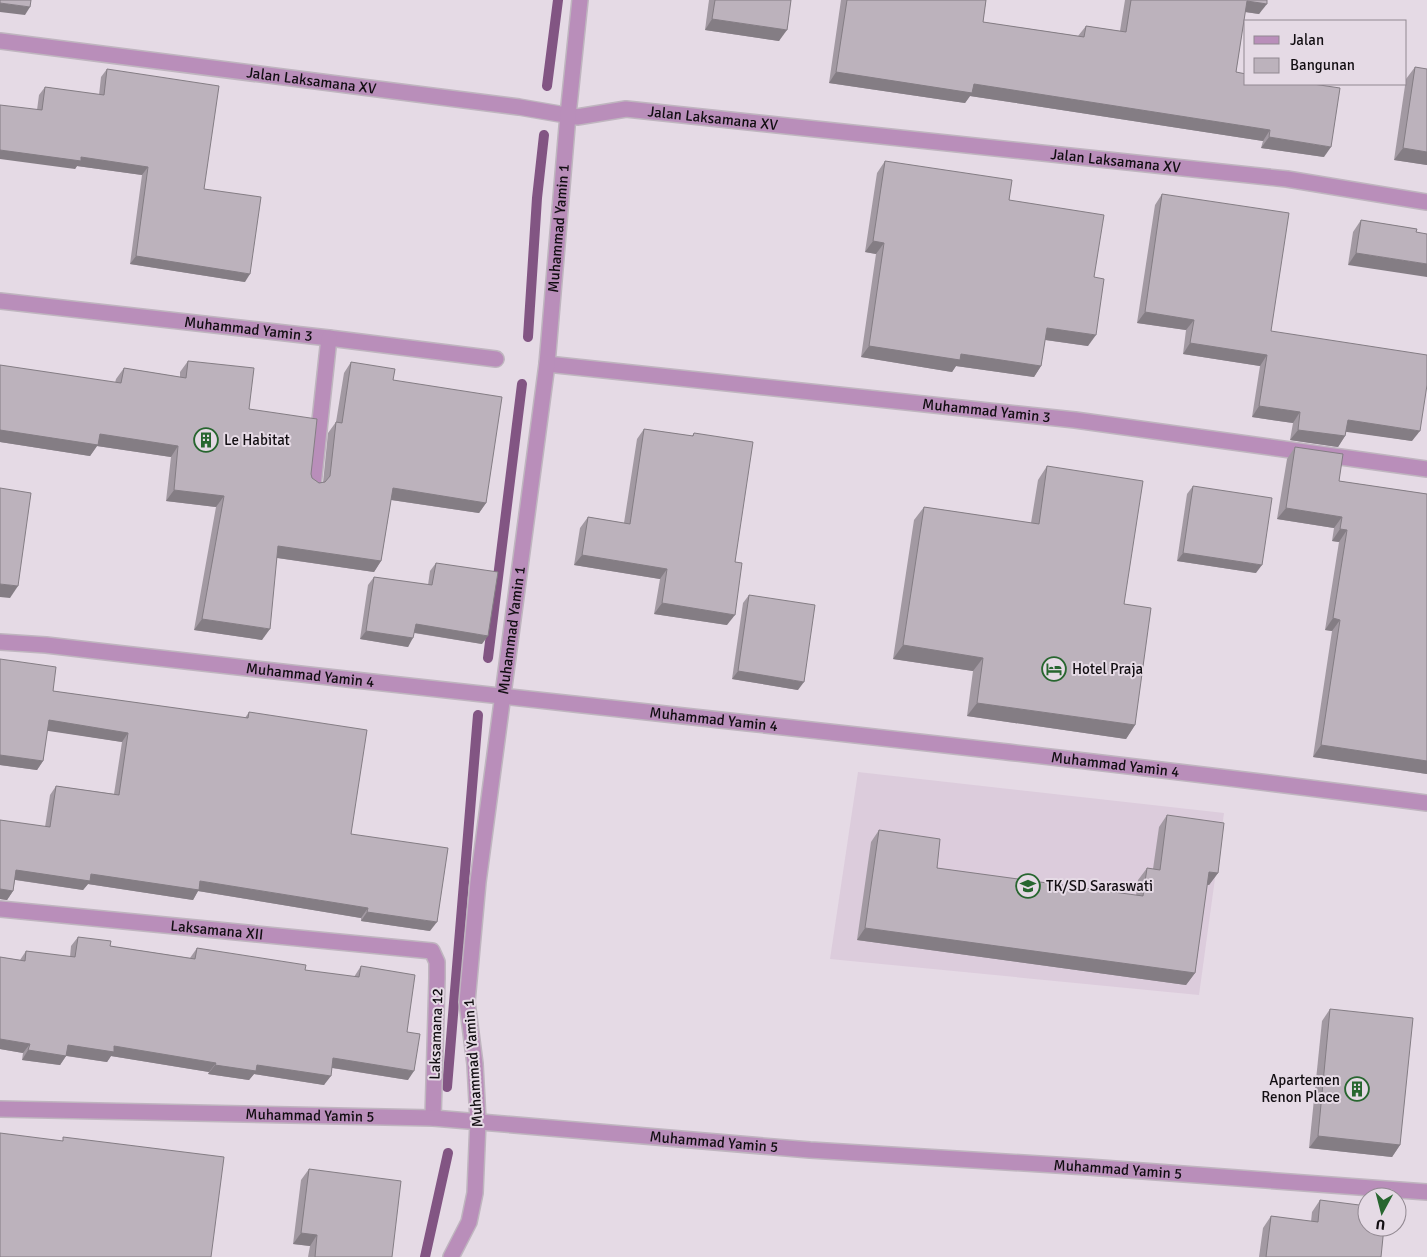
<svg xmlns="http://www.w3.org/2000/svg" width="1427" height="1257" font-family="Signika,sans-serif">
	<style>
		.built { fill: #dcccdc }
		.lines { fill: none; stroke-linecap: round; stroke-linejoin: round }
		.stream { stroke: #825583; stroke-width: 10 }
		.minor-casing { stroke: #bfb5bf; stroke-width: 18 }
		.minor { stroke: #b98eba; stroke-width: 15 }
		.wall { fill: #a299a2 }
		.shaded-wall { fill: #847d84 }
		.building { fill: #bcb2bc; stroke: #847d84 }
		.labels { text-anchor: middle; stroke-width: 4; stroke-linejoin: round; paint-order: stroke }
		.street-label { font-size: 15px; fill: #120e12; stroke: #e5dae5 }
		.poi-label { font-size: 15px; fill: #120e12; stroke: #e5dae5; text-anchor: start }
	</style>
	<rect width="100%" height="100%" fill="#e5dae5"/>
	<polygon class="built" points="858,772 1224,813 1199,995 830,959"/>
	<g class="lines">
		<g class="stream">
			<polyline points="547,86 558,0"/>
			<polyline points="528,337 537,198 544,135"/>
			<polyline points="488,658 522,384"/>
			<polyline points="447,1087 478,715"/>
			<polyline points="425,1257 448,1153"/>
		</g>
		<g class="minor-casing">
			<g id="minor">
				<path id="s1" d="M0 41 519 107 577 117 626 109 1287 179 1427 202"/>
				<path id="s2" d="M0 301 329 338 496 359"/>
				<path id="s3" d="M547 364 1075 420 1427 469"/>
				<polyline points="313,485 329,338"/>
				<path id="s4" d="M0 642 46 645C506 699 967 743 1427 803"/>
				<path id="s5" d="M0 909 432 951 437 962V978L433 1118"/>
				<path id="s6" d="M0 1109 433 1118 810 1150 1088 1167 1427 1192"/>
				<path id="s7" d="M451 1257 469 1222 475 1193 478 1121 475 1064 467 1002 478 882 547 364 568 115 580 0"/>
			</g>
		</g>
		<use href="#minor" class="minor"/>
	</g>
	<g class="wall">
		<polygon points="709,0 791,0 779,41 705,30"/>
		<polygon points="841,0 986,0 983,22 1078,36 1086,26 1120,31 1125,0 1267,0 1259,14 1245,12 1236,72 1324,157 1261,148 1263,141 970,96 965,103 829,83"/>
		<polygon points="1415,67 1427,165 1394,160 1406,79"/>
		<polygon points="107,69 204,189 245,282 130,264 142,175 77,166 75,169 37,110 39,95 45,87 99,95 101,77"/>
		<polygon points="885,161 1009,200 1094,277 1088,346 1045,340 1041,366 1034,377 956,366 952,372 861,357 876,254 865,252 877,173"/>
		<polygon points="1162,194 1271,331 1412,441 1346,431 1345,436 1338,447 1290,440 1293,423 1252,417 1260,366 1183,354 1186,330 1137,323 1155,205"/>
		<polygon points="1361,220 1417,229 1348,265 1353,232"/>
		<polygon points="188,361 249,409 311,474 312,478 319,483 323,483 328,433 336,422 344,373 351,362 393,380 486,503 479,513 391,500 381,561 374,572 277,558 262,640 194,630 216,507 166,501 171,457 97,446 90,456 0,442 0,365 115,383 116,379 124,368 180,377 180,372"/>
		<polygon points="644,429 692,436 694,433 735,562 727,625 654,614 660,579 574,565 580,528 588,517 624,523 637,439"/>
		<polygon points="1295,447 1339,481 1427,494 1427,774 1313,757 1332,631 1325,630 1339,542 1332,541 1334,528 1277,519 1287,459"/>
		<polygon points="1047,466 1124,604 1135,725 1126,739 967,716 973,671 893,659 914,520 924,507 1031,523 1038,480"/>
		<polygon points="1193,486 1256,573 1177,561 1187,494"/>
		<polygon points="436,563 482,644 414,633 408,647 360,639 368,585 374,577 428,585 430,571"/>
		<polygon points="749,595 798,690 732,679 743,603"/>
		<polygon points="0,659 53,691 245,718 249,712 351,834 430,931 361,921 361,918 198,891 193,900 88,884 83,890 15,880 13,891 7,900 0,899 0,820 45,827 50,795 56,786 114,794 122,742 47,730 43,761 37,770 0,765"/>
		<polygon points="1167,815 1218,873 1209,885 1207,885 1195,973 1186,985 857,940 871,842 879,830 937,868 1136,896 1138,880 1147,868 1153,869 1159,827"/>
		<polygon points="78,937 110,946 190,958 197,948 305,970 354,977 361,966 407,1032 408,1080 332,1068 324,1085 254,1074 249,1080 208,1074 209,1072 111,1056 107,1062 66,1056 60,1065 22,1060 23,1053 0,1049 0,957 20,960 26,951 70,957 71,946"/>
		<polygon points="1330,1009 1400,1145 1392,1157 1309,1148 1322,1021"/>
		<polygon points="309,1169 392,1257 308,1257 310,1246 293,1244 301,1180"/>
		<polygon points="1320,1200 1381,1257 1259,1257 1263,1228 1271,1216 1311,1222 1312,1212"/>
	</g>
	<g class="shaded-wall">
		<polygon points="1247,1 1267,4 1259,14 1239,11"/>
		<polygon points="0,3 30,7 25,15 0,12"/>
		<polygon points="712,19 787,30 779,41 705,30"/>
		<polygon points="836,72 974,84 1270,130 1263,141 970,96 965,103 829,83"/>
		<polygon points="1269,137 1331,147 1324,157 1261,148"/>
		<polygon points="1403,148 1427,152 1427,165 1394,160"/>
		<polygon points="0,150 81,157 148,167 142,175 77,166 75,169 0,159"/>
		<polygon points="873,241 884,243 876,254 865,252"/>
		<polygon points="1356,253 1427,264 1427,277 1348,265"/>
		<polygon points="136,256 250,274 245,282 130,264"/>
		<polygon points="1145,312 1194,320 1186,330 1137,323"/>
		<polygon points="1047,328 1096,335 1088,346 1039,339"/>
		<polygon points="1190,343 1267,355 1260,366 1183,354"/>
		<polygon points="869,346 961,354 1041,366 1034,377 956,366 952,372 861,357"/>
		<polygon points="1259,406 1300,412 1293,423 1252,417"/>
		<polygon points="1348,420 1420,431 1412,441 1340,431"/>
		<polygon points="0,430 100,434 178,446 171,457 97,446 90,456 0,442"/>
		<polygon points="1298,430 1345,436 1338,447 1290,440"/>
		<polygon points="393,488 486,503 479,513 385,499"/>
		<polygon points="174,490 224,496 216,507 166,501"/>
		<polygon points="1286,508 1342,517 1334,528 1277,519"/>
		<polygon points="1340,529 1347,530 1339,542 1332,541"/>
		<polygon points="278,546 381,561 374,572 271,557"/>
		<polygon points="1183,553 1262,565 1256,573 1177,561"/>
		<polygon points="582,555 667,569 660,579 574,565"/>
		<polygon points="0,584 18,586 10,598 0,597"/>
		<polygon points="662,603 735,615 727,625 654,614"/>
		<polygon points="1333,618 1340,620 1332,631 1325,630"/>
		<polygon points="202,619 270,629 262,640 194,630"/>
		<polygon points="416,624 488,636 482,644 410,632"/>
		<polygon points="366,631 413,638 408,647 360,639"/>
		<polygon points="903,645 983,658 973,671 893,659"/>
		<polygon points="738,671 804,682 798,690 732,679"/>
		<polygon points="977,703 1135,725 1126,739 967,716"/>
		<polygon points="49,720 128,733 122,742 42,730"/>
		<polygon points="1321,745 1427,761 1427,774 1313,757"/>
		<polygon points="0,755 43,761 37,770 0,765"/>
		<polygon points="16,870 200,881 368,908 361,918 198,891 193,900 88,884 83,890 10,879"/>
		<polygon points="1209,872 1218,873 1209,885 1201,884"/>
		<polygon points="0,889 13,891 7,900 0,899"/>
		<polygon points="367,912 437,922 430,931 361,921"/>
		<polygon points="865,928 1195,973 1186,985 857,940"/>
		<polygon points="0,1039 30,1044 23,1053 0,1049"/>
		<polygon points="68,1045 114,1046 216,1063 209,1072 111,1056 107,1062 61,1055"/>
		<polygon points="28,1050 66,1056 60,1065 22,1060"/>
		<polygon points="333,1058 414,1071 408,1080 327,1067"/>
		<polygon points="215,1065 257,1065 331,1076 324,1085 254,1074 249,1080 208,1074"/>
		<polygon points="1318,1136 1400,1145 1392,1157 1309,1148"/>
		<polygon points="301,1233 317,1235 310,1246 293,1244"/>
	</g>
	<g class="building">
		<polygon points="0,0 31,0 30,7 0,3"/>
		<polygon points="715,0 791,0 787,30 712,19"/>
		<polygon points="847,0 986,0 983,22 1084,37 1086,26 1126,32 1131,0 1267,0 1267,4 1247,1 1236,72 1246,74 1246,84 1313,84 1340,88 1331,147 1269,137 1270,130 974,84 972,93 836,72"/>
		<polygon points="1415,67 1427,69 1427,152 1403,148"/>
		<polygon points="107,69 219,86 204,189 261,197 250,274 136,256 148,167 81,157 81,161 0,150 0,105 42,110 45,87 104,95"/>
		<polygon points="885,161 1012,180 1009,200 1104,215 1094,277 1104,279 1096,335 1047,328 1041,366 961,354 960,360 869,346 884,243 873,241"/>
		<polygon points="1162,194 1289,213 1271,331 1427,355 1427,385 1420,431 1348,420 1345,436 1298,430 1300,412 1259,406 1267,355 1190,343 1194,320 1145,312"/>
		<polygon points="1361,220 1417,229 1416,232 1427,234 1427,264 1356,253"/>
		<polygon points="188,361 254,368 249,409 317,419 311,474 312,478 319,483 325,482 330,476 336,422 342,423 351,362 395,369 393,380 502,397 486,503 393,488 381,561 278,546 270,629 202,619 224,496 174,490 178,446 100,434 98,445 0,430 0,365 121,383 124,368 186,378"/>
		<polygon points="644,429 693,436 694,433 753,442 735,562 742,563 735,615 662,603 667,569 582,555 588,517 630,524"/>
		<polygon points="1295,447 1343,454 1339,481 1427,494 1427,761 1321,745 1340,620 1333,618 1347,530 1340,529 1342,517 1286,508"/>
		<polygon points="1047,466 1143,481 1124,604 1151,608 1135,725 977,703 983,658 903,645 924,507 1039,524"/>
		<polygon points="1193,486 1272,498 1262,565 1183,553"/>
		<polygon points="0,488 31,493 18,586 0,584"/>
		<polygon points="436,563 498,572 488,636 416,624 413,638 366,631 374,577 432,585"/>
		<polygon points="749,595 815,605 804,682 738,671"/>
		<polygon points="0,659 56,667 53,691 248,718 249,712 367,730 351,834 448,848 437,922 367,912 368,908 200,881 199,890 91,874 90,881 16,870 13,891 0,889 0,820 50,827 56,786 119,795 128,733 49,720 43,761 0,755"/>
		<polygon points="1167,815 1224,823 1218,873 1209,872 1195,973 865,928 879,830 940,839 937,868 1143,896 1147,868 1160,870"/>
		<polygon points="78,937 111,941 110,946 195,959 197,948 306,965 305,970 359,977 361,966 415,975 407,1032 420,1034 414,1071 333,1058 331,1076 257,1065 256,1071 215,1065 216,1063 114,1046 114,1052 68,1045 66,1056 28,1050 30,1044 0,1039 0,957 25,961 26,951 75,957"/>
		<polygon points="1330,1009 1413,1018 1400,1145 1318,1136"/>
		<polygon points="0,1133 63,1141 63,1137 224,1157 211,1257 0,1257"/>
		<polygon points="309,1169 401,1181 392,1257 315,1257 317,1235 301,1233"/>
		<polygon points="1320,1200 1367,1206 1367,1227 1384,1227 1381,1257 1266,1257 1271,1216 1318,1222"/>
	</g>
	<defs>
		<g id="building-ring" transform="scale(1.25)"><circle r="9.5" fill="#e5dae5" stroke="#27662f" stroke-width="1.5"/><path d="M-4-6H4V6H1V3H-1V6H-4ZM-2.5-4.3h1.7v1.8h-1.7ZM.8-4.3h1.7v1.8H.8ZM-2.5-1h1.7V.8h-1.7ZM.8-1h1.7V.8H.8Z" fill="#27662f"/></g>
		<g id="hotel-ring" transform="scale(1.25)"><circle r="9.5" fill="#e5dae5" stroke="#27662f" stroke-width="1.5"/><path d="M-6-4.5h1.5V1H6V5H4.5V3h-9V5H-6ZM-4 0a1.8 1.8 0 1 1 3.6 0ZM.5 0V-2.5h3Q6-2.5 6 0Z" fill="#27662f"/></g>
		<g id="school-ring" transform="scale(1.25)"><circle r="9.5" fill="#e5dae5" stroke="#27662f" stroke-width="1.5"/><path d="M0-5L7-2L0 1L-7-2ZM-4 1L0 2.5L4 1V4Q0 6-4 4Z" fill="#27662f"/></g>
	</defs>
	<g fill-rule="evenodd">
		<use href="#building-ring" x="206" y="440"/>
		<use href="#hotel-ring" x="1054" y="669"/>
		<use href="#school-ring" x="1028" y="886"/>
		<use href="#building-ring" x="1357" y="1089"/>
	</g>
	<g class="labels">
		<g class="street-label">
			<text dy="5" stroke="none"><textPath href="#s1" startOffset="314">Jalan Laksamana XV</textPath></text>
			<text dy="5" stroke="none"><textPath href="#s1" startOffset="719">Jalan Laksamana XV</textPath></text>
			<text dy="5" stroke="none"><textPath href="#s1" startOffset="1124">Jalan Laksamana XV</textPath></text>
			<text dy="5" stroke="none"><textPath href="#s7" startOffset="1040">Muhammad Yamin 1</textPath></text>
			<text dy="5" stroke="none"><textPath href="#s2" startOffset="250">Muhammad Yamin 3</textPath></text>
			<text dy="5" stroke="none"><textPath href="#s3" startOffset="442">Muhammad Yamin 3</textPath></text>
			<text dy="5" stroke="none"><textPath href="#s7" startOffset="635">Muhammad Yamin 1</textPath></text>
			<text dy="5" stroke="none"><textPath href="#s4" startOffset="312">Muhammad Yamin 4</textPath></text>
			<text dy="5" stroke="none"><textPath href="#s4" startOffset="718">Muhammad Yamin 4</textPath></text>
			<text dy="5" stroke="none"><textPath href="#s4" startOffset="1122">Muhammad Yamin 4</textPath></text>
			<text dy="5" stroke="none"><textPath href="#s5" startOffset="218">Laksamana XII</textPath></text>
			<text transform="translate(436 1034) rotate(-88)" y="5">Laksamana 12</text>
			<text transform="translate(473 1063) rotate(-94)" y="5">Muhammad Yamin 1</text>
			<text dy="5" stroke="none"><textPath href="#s6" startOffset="310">Muhammad Yamin 5</textPath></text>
			<text dy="5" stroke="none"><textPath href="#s6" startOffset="715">Muhammad Yamin 5</textPath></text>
			<text dy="5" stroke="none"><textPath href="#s6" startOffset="1120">Muhammad Yamin 5</textPath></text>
		</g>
		<g class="poi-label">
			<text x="224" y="445">Le Habitat</text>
			<text x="1072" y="674">Hotel Praja</text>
			<text x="1046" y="891">TK/SD Saraswati</text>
			<text x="1340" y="1085" text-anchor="end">Apartemen<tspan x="1340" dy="17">Renon Place</tspan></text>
		</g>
	</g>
	<rect x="1244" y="20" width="162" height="65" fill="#e5dae5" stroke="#918891"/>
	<rect x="1254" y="36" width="25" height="8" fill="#b98eba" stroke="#918891"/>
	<text x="1290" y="45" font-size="15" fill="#120e12">Jalan</text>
	<rect x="1254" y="58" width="25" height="15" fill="#bcb2bc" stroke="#918891"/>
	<text x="1290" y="70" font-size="15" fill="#120e12">Bangunan</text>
	<g transform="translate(1382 1212) rotate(187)"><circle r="24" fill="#e5dae5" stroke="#918891"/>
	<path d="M0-4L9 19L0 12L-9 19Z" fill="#27662f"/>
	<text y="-8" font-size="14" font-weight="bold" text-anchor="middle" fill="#120e12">U</text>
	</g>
</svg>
